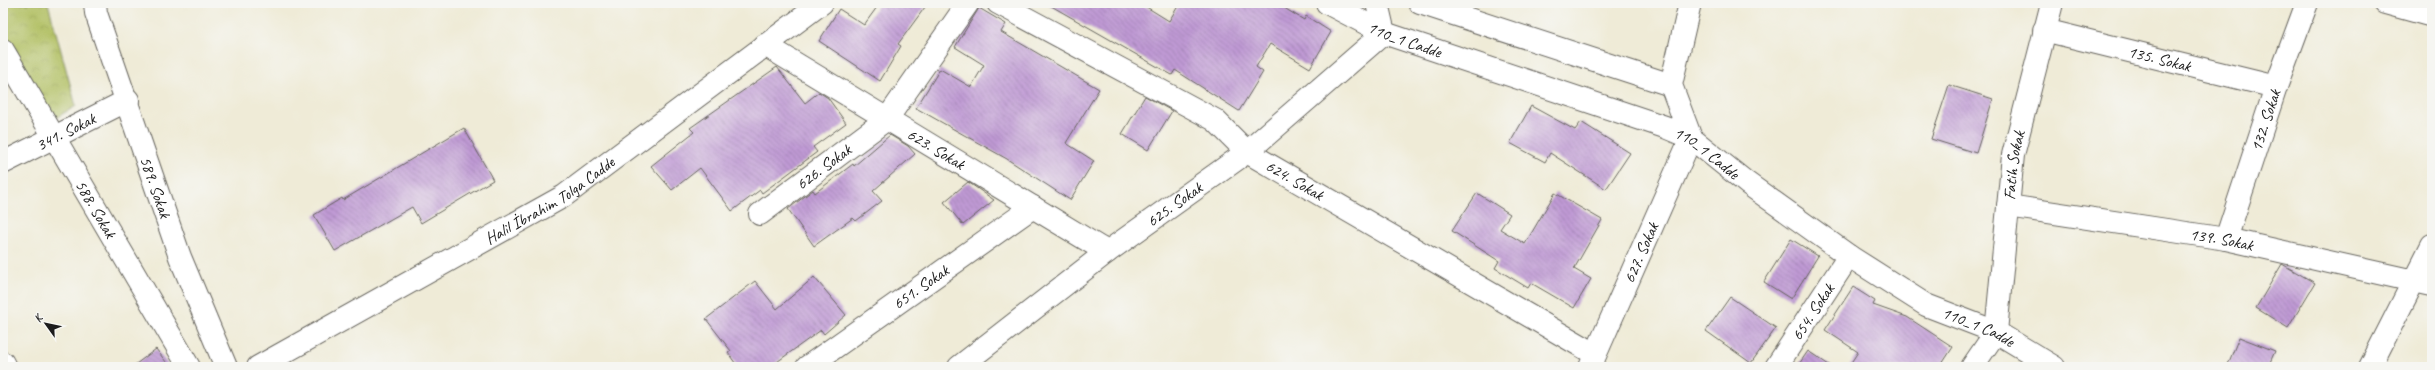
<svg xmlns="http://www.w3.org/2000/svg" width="2435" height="370" font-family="Caveat,sans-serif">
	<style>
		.park { fill: url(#park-crowns); stroke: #666e3f }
		.building { fill: url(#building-back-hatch) }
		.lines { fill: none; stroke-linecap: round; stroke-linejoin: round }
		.minor-casing { stroke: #66645d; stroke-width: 24 }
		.minor { stroke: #fff; stroke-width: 22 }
		.labels { text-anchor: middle; stroke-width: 4; stroke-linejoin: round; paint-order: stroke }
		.street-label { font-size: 17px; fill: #1c1c1c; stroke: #f6f6f2 }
	</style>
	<defs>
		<pattern id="park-crowns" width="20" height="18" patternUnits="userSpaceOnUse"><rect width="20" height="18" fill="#b1bf62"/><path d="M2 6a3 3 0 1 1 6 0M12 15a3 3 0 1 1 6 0" fill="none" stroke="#98a454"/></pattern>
		<pattern id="building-back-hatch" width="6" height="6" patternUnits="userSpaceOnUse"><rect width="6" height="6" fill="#bf9ad4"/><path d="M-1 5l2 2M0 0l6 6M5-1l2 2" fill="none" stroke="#9a7dab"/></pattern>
	</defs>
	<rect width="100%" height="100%" fill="#f6f6f2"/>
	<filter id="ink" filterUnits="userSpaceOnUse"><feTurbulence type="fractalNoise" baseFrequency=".025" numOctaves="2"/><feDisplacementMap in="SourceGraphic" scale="8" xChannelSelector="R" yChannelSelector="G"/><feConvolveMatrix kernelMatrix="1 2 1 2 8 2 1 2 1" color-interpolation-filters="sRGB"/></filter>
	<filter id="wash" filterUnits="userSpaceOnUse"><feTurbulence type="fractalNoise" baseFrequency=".012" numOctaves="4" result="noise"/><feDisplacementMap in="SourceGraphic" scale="16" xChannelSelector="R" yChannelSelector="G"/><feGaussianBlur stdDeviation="0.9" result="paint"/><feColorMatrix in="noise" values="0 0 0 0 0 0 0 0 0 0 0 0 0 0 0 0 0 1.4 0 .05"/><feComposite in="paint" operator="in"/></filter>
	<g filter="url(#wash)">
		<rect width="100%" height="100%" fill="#efebd7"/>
		<polygon class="park" points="3,3 48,3 76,106 54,119 3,30"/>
		<g id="blocks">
			<g class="building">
				<polygon points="880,3 928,3 898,44 901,46 880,81 819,41 839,9 864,25"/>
				<polygon points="1046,3 1140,3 1169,21 1180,3 1276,3 1304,20 1306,16 1331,32 1310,68 1270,44 1256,67 1263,72 1239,111 1175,70 1172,75"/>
				<polygon points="979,8 1006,24 1001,32 1099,89 1066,143 1094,161 1070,200 1007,159 916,108 940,69 971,87 984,65 955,47"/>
				<polygon points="777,67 805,103 819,92 828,98 846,123 813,147 817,152 785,176 762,193 760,190 732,211 700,168 672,190 651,166 694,132 690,128"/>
				<polygon points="1949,85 1993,99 1976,153 1931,139"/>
				<polygon points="1145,96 1172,111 1148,150 1122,134"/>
				<polygon points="1531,106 1575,130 1581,122 1630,153 1606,189 1550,153 1545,162 1510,143"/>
				<polygon points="464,128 493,180 421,223 412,207 335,251 314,215 342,198 343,200"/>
				<polygon points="890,135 908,146 915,154 873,191 882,201 856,221 853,218 814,246 788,209 813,190 815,193 853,164 854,166"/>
				<polygon points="968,182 994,200 963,225 944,202"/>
				<polygon points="1477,193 1510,214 1500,229 1525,244 1555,193 1602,220 1574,269 1591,279 1574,308 1531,283 1528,288 1495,268 1499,261 1452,231"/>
				<polygon points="1791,239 1818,256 1791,299 1764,282"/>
				<polygon points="2282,264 2315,283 2288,328 2256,308"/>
				<polygon points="814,277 846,315 824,334 821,330 770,367 738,367 728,353 731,351 706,319 755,281 777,309"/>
				<polygon points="1853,287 1875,301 1873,305 1907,317 1953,347 1940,367 1848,367 1858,352 1825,330"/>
				<polygon points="1730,297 1776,328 1751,363 1706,331"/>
				<polygon points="2239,337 2275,351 2268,367 2227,367"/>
				<polygon points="156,349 170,367 132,367"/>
				<polygon points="1808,351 1832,367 1797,367"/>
			</g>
		</g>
	</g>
	<g filter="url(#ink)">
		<use href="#blocks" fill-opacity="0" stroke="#66645d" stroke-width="1"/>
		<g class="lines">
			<g class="minor-casing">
				<g id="minor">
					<path id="s1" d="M95 3 96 13 180 257 226 367"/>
					<path id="s2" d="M998 3 1215 120 1247 152 1595 354"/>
					<path id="s3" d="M1327 3 1384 33 1665 127 1691 138 1747 183 1849 256 1926 305 1996 332 2054 367"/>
					<polyline points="1420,3 1671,85"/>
					<polyline points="1690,3 1671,85 1691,138"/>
					<polyline points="2385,3 2432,16"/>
					<path id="s4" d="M2044 30 2276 87"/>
					<path id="s5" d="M765 45 1107 252"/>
					<path id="s6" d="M3 50 189 367"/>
					<path id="s7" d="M3 163 128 100"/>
					<path id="s8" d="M2008 206 2226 239 2432 285"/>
					<path id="s9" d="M760 214 887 119 968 3"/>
					<path id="s10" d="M2226 239 2276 87 2307 3"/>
					<polyline points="3,363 5,367"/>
					<path id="s11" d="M258 367 564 196 822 3"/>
					<path id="s12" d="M807 367 1033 207"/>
					<path id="s13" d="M959 367 1107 252 1247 152 1384 33 1377 3"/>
					<path id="s14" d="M1590 367 1691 138"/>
					<path id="s15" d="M1776 367 1849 256"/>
					<path id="s16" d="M1972 367 1996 332 2013 155 2052 3"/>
					<polyline points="2370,367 2432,245"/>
				</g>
			</g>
			<use href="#minor" class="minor"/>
		</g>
	</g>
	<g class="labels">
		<g class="street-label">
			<text dy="6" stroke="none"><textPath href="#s3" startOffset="86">110_1 Cadde</textPath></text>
			<text dy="6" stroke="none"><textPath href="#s4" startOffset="119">135. Sokak</textPath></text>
			<text dy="6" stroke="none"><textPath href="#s10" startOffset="125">132. Sokak</textPath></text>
			<text dy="6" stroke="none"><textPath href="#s7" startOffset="70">341. Sokak</textPath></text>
			<text dy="6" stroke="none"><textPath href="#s5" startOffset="200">623. Sokak</textPath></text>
			<text dy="6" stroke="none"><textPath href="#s3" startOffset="410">110_1 Cadde</textPath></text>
			<text dy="6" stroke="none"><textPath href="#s16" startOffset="210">Fatih Sokak</textPath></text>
			<text dy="6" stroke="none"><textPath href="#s9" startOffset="79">626. Sokak</textPath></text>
			<text dy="6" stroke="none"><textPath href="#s2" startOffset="347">624. Sokak</textPath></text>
			<text dy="6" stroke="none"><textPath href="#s1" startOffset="194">589. Sokak</textPath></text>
			<text dy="6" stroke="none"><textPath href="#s11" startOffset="336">Halil İbrahim Tolga Cadde</textPath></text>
			<text dy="6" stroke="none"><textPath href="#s13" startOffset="270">625. Sokak</textPath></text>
			<text dy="6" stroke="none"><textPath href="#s6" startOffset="184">588. Sokak</textPath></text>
			<text dy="6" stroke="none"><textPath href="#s8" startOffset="216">139. Sokak</textPath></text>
			<text dy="6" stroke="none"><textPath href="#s14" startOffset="125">627. Sokak</textPath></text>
			<text dy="6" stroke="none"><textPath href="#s12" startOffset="139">651. Sokak</textPath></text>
			<text dy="6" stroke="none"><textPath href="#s15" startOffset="66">654. Sokak</textPath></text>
			<text dy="6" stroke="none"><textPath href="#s3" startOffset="734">110_1 Cadde</textPath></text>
		</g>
	</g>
	<rect width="2435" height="370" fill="none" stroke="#f6f6f2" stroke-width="16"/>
	<g transform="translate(46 324) rotate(303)" stroke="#f6f6f2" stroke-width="3" paint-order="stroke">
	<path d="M0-3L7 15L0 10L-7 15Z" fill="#1c1c1c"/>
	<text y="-6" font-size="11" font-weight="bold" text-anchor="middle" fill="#1c1c1c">K</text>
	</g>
</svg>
